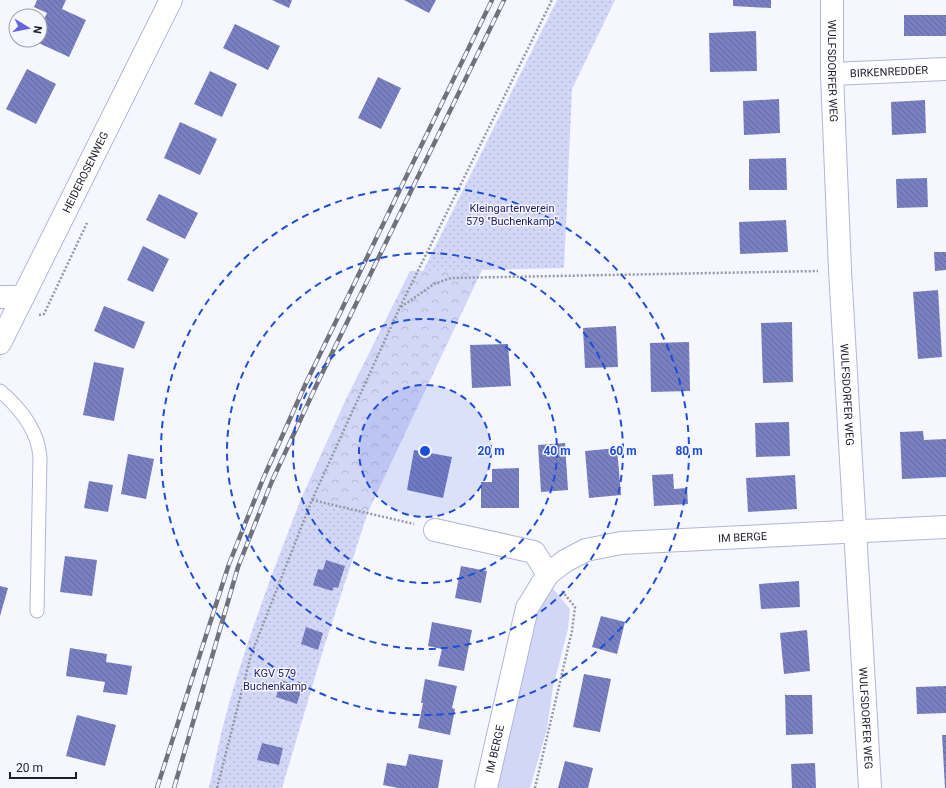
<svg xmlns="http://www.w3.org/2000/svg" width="946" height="788" font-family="Roboto,sans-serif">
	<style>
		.grass { fill: #d2d7f8 }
		.forest { fill: url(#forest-crowns) }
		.garden { fill: url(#garden-dots) }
		.building { fill: url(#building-back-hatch) }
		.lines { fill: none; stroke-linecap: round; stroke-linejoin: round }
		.lane-casing { stroke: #b1b6d9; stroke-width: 15 }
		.street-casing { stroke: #b1b6d9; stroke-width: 24 }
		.path { stroke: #9597a1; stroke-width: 2.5; stroke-dasharray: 2 2; stroke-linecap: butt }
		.lane { stroke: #fff; stroke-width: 13 }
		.street { stroke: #fff; stroke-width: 22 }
		.rail-casing { stroke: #6f717c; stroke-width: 4.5 }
		.rail { stroke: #f5f6fe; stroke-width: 3; stroke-dasharray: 9; stroke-linecap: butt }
		.ring { fill: none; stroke: #1d4ed8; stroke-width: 2; stroke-dasharray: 7 5 }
		.labels { text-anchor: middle; stroke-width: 3; stroke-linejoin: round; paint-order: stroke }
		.street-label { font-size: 11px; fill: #1d1f2c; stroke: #f5f6fe }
		.park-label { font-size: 11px; fill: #221e6a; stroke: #f5f6fe }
		.centre { fill: #1d4ed8; stroke: #f5f6fe; stroke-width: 2 }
		.ring-label { font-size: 12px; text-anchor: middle; font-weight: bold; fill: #1d4ed8; stroke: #f5f6fe; stroke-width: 3; stroke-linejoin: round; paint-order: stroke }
	</style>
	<defs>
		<pattern id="forest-crowns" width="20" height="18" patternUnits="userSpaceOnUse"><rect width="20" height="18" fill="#d2d7f8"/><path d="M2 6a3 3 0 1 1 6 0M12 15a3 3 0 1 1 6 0" fill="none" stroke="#b4b8d5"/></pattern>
		<pattern id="garden-dots" width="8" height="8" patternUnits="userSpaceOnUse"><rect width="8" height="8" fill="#d2d7f8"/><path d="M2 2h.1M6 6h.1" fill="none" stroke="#b4b8d5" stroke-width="1.8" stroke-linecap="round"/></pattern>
		<pattern id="building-back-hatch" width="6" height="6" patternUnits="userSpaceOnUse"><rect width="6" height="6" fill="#7980c1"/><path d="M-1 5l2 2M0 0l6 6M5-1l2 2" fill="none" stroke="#63689d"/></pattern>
	</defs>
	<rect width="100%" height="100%" fill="#f5f6fe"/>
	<polygon class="grass" points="550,585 570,609 568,629 553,687 547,729 530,788 494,788 533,613"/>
	<polygon class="forest" points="482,270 368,512 301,499 346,399 410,271"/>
	<g class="garden">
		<polygon points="557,0 615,0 572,89 564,268 423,271"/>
		<path d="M301 499 368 512 324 647 282 788H209C215 762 220 736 227 711 247 639 274 568 301 499Z"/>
	</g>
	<g class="building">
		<polygon points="37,0 66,0 62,9 86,20 69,57 32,40 40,40 40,27 47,13 34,7"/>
		<polygon points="272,0 292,0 289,8"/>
		<polygon points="404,0 436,0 429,13"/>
		<polygon points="733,0 771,0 771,8 733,6"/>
		<rect x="904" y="15" width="42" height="21"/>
		<polygon points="235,24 280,46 268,70 223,48"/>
		<polygon points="756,31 757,71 710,72 709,33"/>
		<polygon points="27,69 56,84 36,124 6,109"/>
		<polygon points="210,71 237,84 222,117 194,104"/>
		<polygon points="378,77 401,88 381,129 358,118"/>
		<polygon points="779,99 780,133 744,135 743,101"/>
		<polygon points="925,100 926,133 892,135 891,102"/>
		<polygon points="180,122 217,139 200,175 164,158"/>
		<polygon points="786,158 787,190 749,190 749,159"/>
		<polygon points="927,178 928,207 897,208 896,179"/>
		<polygon points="159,194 198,213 185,239 146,220"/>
		<polygon points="786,220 788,252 740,254 739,222"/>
		<polygon points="143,246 169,259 153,292 127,280"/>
		<polygon points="934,252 946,252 946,270 935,271"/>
		<polygon points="938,290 942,357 918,359 913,292"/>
		<polygon points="104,306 145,322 134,349 94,331"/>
		<polygon points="792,322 793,382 763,383 761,323"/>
		<polygon points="616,326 618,367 585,368 583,328"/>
		<polygon points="689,342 690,391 651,392 650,343"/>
		<polygon points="508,344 511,386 472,388 470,345"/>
		<polygon points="94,362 124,368 114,421 83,415"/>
		<polygon points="789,422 790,456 756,457 755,423"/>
		<polygon points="923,431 924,440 946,439 946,477 902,479 900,432"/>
		<polygon points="565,443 568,490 541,492 538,445"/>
		<polygon points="617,448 621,495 589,498 585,451"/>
		<polygon points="414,450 452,457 443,498 407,490"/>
		<polygon points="128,454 154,459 146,499 121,494"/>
		<polygon points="519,468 519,508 481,508 481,482 492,482 492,469"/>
		<polygon points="673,474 674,489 687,488 688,504 654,506 652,475"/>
		<polygon points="795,475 797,509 748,512 746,478"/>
		<polygon points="89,481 113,485 108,512 84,508"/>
		<polygon points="65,556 97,560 92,596 60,592"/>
		<polygon points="326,560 345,566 338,588 334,587 332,591 313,585 318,569 323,570"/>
		<polygon points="461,566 487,571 481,603 455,598"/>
		<polygon points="799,581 800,607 761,609 759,584"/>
		<polygon points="0,586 8,588 0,616"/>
		<polygon points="601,616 625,622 617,654 592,647"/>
		<polygon points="432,622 472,630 464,671 438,666 442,649 428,646"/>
		<polygon points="306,627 323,633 318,650 301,644"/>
		<polygon points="807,630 810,671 784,674 780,633"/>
		<polygon points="70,648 107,654 106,662 132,666 127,695 103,692 105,682 66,676"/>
		<polygon points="584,674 611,679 600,732 573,727"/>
		<polygon points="425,679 457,686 452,708 455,709 450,735 418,728 423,703 421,703"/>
		<polygon points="281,680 302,687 297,704 276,697"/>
		<polygon points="946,686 946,713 917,714 916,687"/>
		<polygon points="785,695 812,695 813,734 786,735"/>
		<polygon points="77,715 116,725 105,766 66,756"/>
		<polygon points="942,735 946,735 946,788 945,788"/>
		<polygon points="262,743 283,748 279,765 257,760"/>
		<polygon points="409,754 443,760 438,788 398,788 383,785 387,763 406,766"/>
		<polygon points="565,761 593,768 588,788 558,788"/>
		<polygon points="815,763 816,788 792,788 791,764"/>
	</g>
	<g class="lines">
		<g class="lane-casing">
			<path id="lane" d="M0 391C20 408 38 431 40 457L37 611"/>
		</g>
		<g class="street-casing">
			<g id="street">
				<path id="s1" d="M832 0V74L840 270 870 788"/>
				<path id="s2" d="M832 74 946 69"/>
				<polyline points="0,297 23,297"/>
				<path id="s3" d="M0 343 171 0"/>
				<polyline points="435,530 534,552 548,574"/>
				<path id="s4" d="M486 788 527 608 548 574 565 561 586 550 621 543 946 527"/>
			</g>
		</g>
		<g class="path">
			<polyline points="401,307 434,284 451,278 818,271"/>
			<polyline points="39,315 44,314 87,223"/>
			<polyline points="312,500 414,524"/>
			<polyline points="217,788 251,655 312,500 400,307 552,0"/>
			<polyline points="535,788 572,631 575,607 562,591"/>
		</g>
		<use href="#lane" class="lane"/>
		<use href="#street" class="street"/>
		<g class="rail-casing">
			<g id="rail">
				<polyline points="157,788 229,564 263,479 306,383 492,0"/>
				<polyline points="174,788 238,567 272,481 316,386 504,0"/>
			</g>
		</g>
		<use href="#rail" class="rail"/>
	</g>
	<circle cx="425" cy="451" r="66" fill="#1d4ed8" fill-opacity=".12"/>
	<g class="ring">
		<circle cx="425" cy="451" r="66"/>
		<circle cx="425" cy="451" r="132"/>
		<circle cx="425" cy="451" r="198"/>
		<circle cx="425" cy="451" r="264"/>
	</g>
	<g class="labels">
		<g class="street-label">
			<text dy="4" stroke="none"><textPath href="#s1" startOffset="71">WULFSDORFER WEG</textPath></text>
			<text dy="4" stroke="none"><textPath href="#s2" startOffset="57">BIRKENREDDER</textPath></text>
			<text dy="4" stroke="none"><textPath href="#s3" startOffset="191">HEIDEROSENWEG</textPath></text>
			<text dy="4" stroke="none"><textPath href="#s1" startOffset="395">WULFSDORFER WEG</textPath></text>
			<text dy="4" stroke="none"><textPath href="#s4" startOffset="427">IM BERGE</textPath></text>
			<text dy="4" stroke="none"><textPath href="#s1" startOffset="719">WULFSDORFER WEG</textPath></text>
			<text dy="4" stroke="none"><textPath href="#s4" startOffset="40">IM BERGE</textPath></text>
		</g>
		<g class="park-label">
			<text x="512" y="212">Kleingartenverein<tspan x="512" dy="13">579 "Buchenkamp"</tspan></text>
			<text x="275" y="677">KGV 579<tspan x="275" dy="13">Buchenkamp</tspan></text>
		</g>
	</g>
	<circle cx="425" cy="451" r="6" class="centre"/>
	<g class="ring-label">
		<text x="491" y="455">20 m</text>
		<text x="557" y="455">40 m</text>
		<text x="623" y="455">60 m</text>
		<text x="689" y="455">80 m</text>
	</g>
	<g transform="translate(28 28) rotate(100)"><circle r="19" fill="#f5f6fe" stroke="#9fa0aa"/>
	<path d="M0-3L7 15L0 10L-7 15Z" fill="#6265dd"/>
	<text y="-6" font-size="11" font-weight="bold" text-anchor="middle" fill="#1d1f2c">N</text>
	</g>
	<path d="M10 772v6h66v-6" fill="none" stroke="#1d1f2c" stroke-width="2"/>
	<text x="16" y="772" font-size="12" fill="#1d1f2c" stroke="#f5f6fe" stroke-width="3" paint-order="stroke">20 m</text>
</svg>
